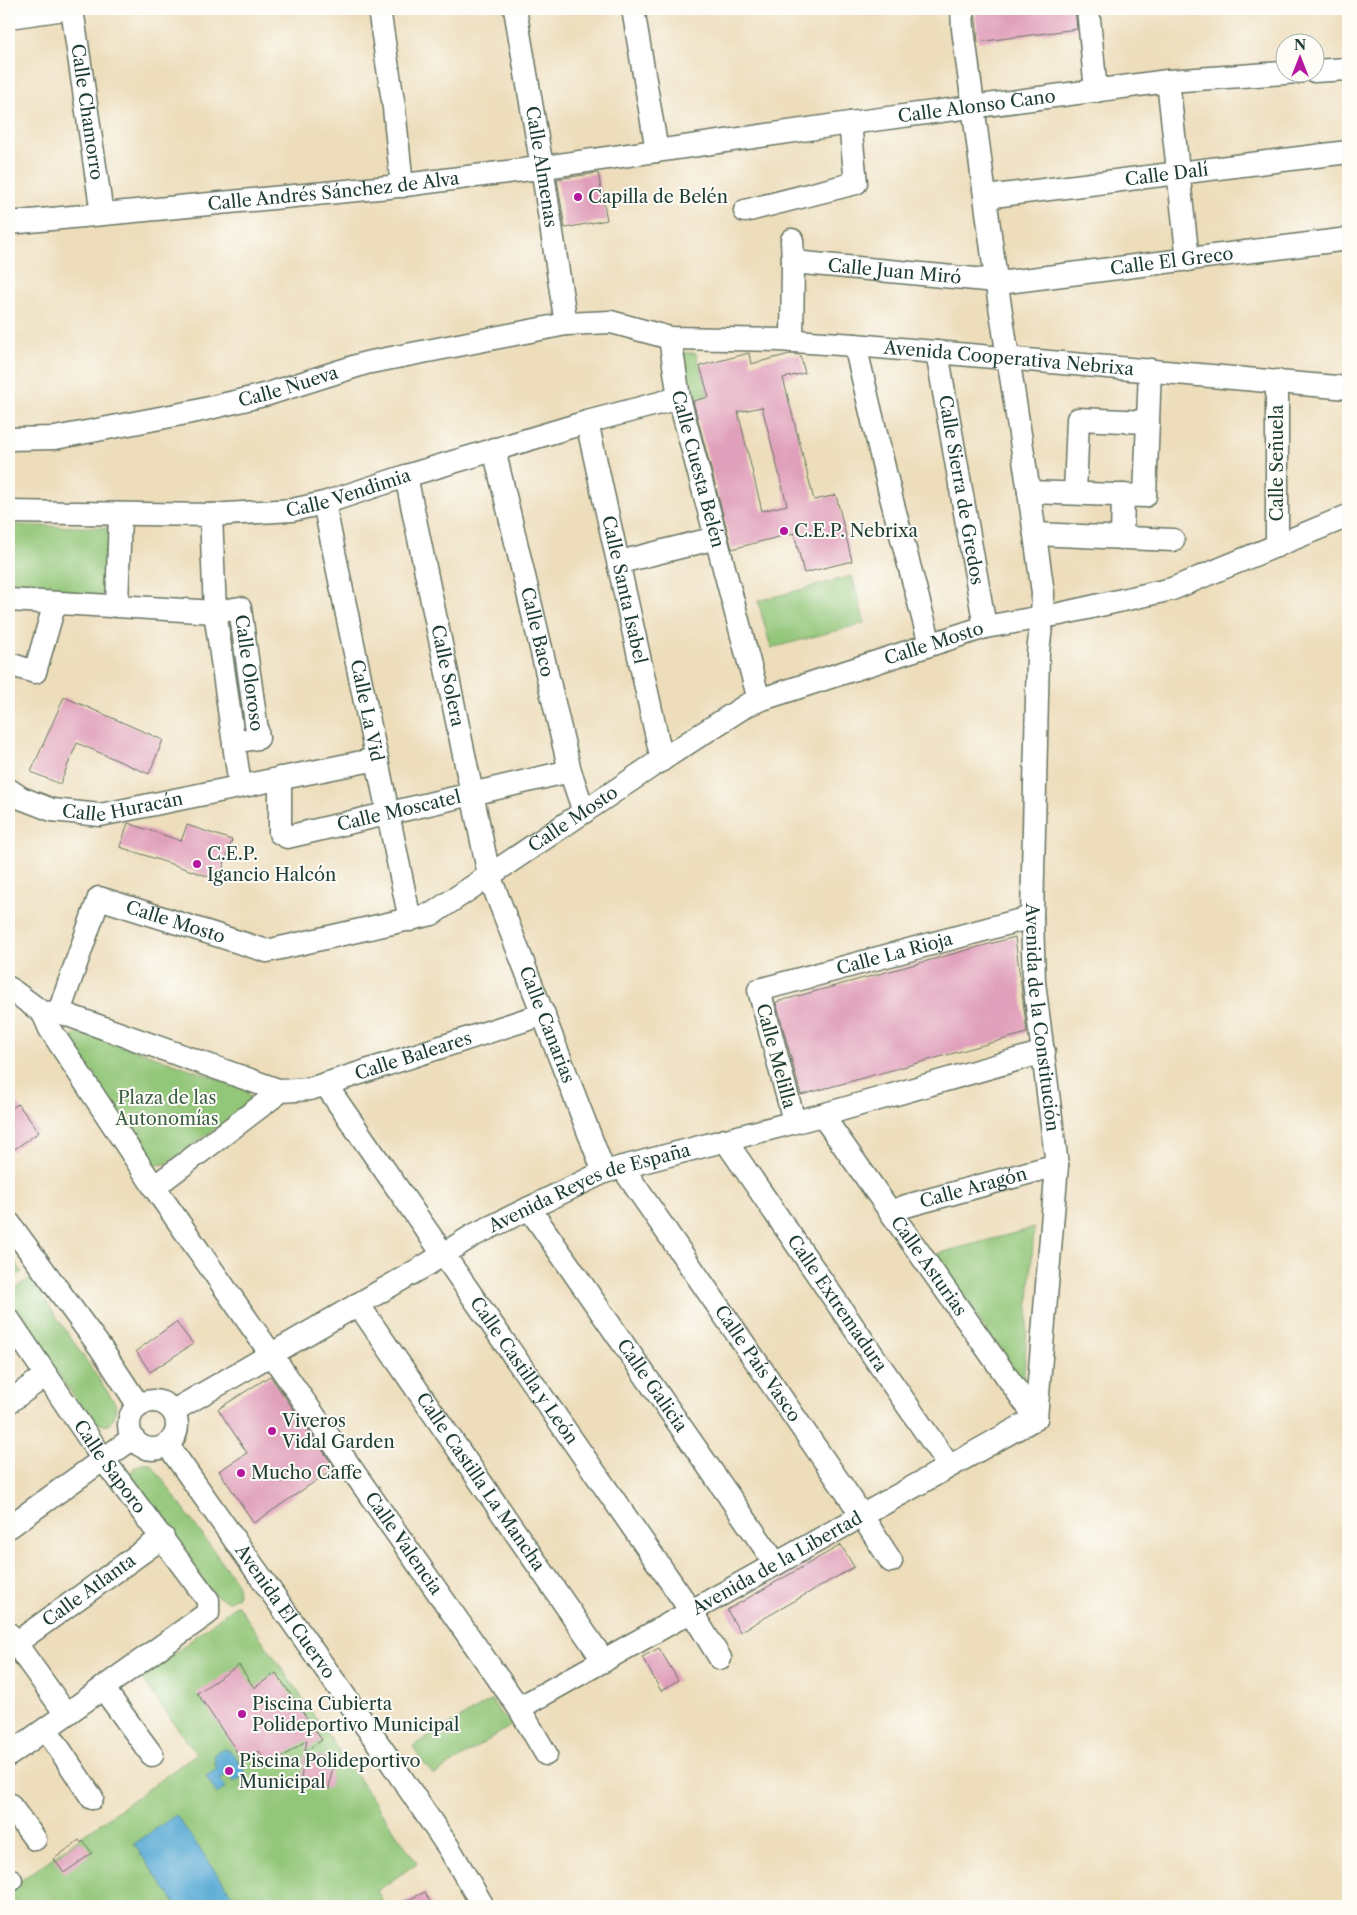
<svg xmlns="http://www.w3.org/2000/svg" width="1357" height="1915" font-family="'Libre Caslon Text',serif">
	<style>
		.green { fill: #92c678; stroke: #588256 }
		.water { fill: #5bacd6; stroke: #3d7485 }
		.building { fill: #e09fba; fill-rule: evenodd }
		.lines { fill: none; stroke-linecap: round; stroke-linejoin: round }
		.minor-casing { stroke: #677563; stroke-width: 25 }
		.minor { stroke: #fff; stroke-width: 22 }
		.poi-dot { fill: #b5179e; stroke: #fdfcf7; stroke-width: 2 }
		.labels { text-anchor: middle; stroke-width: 4; stroke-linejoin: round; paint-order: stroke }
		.street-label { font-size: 18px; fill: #1f3d34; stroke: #fdfcf7 }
		.poi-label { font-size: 18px; fill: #1f3d34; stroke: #fdfcf7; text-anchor: start }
		.park-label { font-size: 18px; fill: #3c5f45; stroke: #fdfcf7 }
	</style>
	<rect width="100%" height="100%" fill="#fdfcf7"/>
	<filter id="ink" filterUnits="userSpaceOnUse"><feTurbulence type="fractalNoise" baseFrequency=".02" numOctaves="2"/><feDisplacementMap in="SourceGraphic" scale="10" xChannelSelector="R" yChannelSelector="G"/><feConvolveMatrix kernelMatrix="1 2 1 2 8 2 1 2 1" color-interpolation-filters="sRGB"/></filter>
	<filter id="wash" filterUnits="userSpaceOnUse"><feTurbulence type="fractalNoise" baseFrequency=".0096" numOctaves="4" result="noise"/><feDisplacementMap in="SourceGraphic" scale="20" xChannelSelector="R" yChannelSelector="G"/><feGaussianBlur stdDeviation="1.12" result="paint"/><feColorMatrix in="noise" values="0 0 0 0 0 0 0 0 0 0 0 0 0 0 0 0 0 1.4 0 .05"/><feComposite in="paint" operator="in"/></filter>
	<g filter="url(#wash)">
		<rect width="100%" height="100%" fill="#edddbb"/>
		<g class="green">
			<polygon points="683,353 696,353 708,395 691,400"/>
			<polygon points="9,525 114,528 113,597 9,595"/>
			<polygon points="852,576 865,623 771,648 758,601"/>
			<polygon points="83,1031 246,1089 250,1096 247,1106 166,1164 157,1165 149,1161 71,1046 73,1035"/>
			<polygon points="1034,1228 1023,1387 936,1254"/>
			<polygon points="9,1253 22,1272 9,1280"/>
			<path d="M30 1278 115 1403C118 1424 104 1432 89 1417L9 1306V1293Z"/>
			<polygon points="141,1464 151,1464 237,1583 238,1596 228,1602 213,1594 129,1477 134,1468"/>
			<polygon points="237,1604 417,1863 377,1891 386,1906 9,1906 9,1889 196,1754 142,1679"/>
			<polygon points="492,1700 499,1712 512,1725 434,1775 420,1759 413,1746"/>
		</g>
		<g class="water">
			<path d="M224 1748C235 1752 240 1764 246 1774L234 1782 228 1774 220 1779 225 1788 217 1794 206 1776 217 1769C213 1759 212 1752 224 1748Z"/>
			<polygon points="176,1815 240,1906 177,1906 134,1844"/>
		</g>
		<g id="blocks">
			<g class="building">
				<polygon points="975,9 1075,9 1077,29 978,42"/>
				<polygon points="598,173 607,220 565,228 557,179"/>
				<path d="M749 353 751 364 790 354 800 355 805 373 783 378 814 500 836 495 852 561 804 573 794 533 732 549 693 401 709 397 700 366ZM762 407 787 505 762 511 738 412Z"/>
				<polygon points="64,697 163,740 149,774 77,743 60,784 31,772"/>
				<polygon points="128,823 181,841 187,825 232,840 219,880 120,847"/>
				<polygon points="1015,937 1027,1033 801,1095 776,1002"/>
				<polygon points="18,1104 39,1132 9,1153 9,1110"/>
				<polygon points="176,1322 193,1344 150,1372 136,1351"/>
				<polygon points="270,1376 335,1468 254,1523 219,1471 247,1453 218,1409"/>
				<polygon points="841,1545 854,1567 740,1632 727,1610"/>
				<polygon points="659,1648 678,1680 661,1691 642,1657"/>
				<polygon points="239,1665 254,1688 276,1673 322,1740 305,1751 307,1740 269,1766 259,1751 244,1762 197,1693"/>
				<polygon points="305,1754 334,1758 329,1789 300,1785"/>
				<polygon points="79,1840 81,1843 83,1841 92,1853 64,1873 54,1859"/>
				<polygon points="425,1892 432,1906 395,1906"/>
			</g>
		</g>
	</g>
	<g filter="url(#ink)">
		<use href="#blocks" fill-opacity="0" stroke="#677563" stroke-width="1"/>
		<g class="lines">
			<g class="minor-casing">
				<g id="minor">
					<path id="s1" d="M72 9 102 214"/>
					<polyline points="379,9 394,108 402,186"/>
					<path id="s2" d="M515 9 542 167 566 324"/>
					<polyline points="633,9 657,151"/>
					<path id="s3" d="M962 9 963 29 996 280 1029 492 1043 593 1042 617 1038 653 1032 917 1034 982 1057 1165 1036 1418"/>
					<polyline points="1088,9 1096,91"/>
					<polyline points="9,17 65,9"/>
					<polyline points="1314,71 1348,69"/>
					<polyline points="1168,81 1188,260"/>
					<path id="s4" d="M986 197 1348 152"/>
					<polyline points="745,211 856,183 850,123"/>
					<path id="s5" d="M9 223 389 187 531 169 850 123 1168 81 1298 72"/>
					<polyline points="792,240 793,262"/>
					<path id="s6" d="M670 338 679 398 759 700"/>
					<path id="s7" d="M792 341 793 262 1007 282 1348 239"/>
					<polyline points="855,345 891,497 930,644"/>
					<path id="s8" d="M937 352 985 627"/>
					<path id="s9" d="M587 422 662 760"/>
					<path id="s10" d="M9 439 55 438 197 411 268 394 366 363 566 324 611 322 670 338 779 340 855 345 1348 388"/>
					<path id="s11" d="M494 449 570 771 584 812"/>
					<path id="s12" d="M406 476 489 875 604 1172"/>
					<polyline points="1029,492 1145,496 1150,370"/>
					<polyline points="1075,493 1078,419 1148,422"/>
					<path id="s13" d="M324 503 410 920"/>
					<path id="s14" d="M9 512 211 515 292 510 324 503 406 476 587 422 679 398"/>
					<path id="s15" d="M120 514 117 606 215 612 240 608 258 738 234 742"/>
					<polyline points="211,515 215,612 240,786"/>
					<polyline points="1035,534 1173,540"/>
					<polyline points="1122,538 1123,495"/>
					<polyline points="1277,546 1277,381"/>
					<polyline points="620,562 716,538"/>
					<polyline points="9,600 110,606"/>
					<polyline points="9,664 35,672 55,603"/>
					<path id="s16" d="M280 778V833L287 837 570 771"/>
					<path id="s17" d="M9 790 21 798 52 810 100 815 377 759"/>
					<polyline points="9,988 43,1013"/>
					<path id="s18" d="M59 1012 99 898 267 951 432 914 649 768 747 705 759 700 985 627 1060 614 1172 589 1348 516"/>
					<path id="s19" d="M325 1084 691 1611 720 1658"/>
					<path id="s20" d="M281 1091 154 1187 50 1029 43 1013 59 1012 281 1091 310 1089 544 1014"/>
					<path id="s21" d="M822 1115 1036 1418"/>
					<path id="s22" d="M794 1121 759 990 1032 917"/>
					<path id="s23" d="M725 1140 949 1466"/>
					<path id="s24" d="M622 1167 851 1499 891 1561"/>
					<path id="s25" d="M154 1187 519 1708 546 1754"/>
					<path id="s26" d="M529 1208 776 1564"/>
					<path id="s27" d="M892 1212 906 1206 1057 1165"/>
					<polyline points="9,1223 100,1347 139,1406"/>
					<path id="s28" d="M358 1304 604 1661"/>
					<path id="s29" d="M9 1320 103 1459 208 1600V1613L9 1755"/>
					<circle cx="153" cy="1425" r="24"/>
					<polyline points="9,1402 46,1375"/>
					<path id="s30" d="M173 1411 428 1264 472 1236 604 1172 822 1115 1044 1052"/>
					<path id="s31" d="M167 1444 382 1749 449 1848 483 1906"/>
					<polyline points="9,1527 133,1438"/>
					<polyline points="9,1634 66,1714"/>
					<path id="s32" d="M16 1643 163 1537"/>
					<polyline points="103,1688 152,1755"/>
					<path id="s33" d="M519 1708 1036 1418"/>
					<polyline points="46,1729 92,1798"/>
					<polyline points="9,1804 35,1839"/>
					<polyline points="9,1881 11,1880"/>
				</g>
			</g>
			<use href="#minor" class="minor"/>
		</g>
	</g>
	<g class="poi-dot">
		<circle cx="578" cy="197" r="5"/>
		<circle cx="784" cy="531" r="5"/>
		<circle cx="197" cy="864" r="5"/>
		<circle cx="272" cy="1431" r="5"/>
		<circle cx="241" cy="1473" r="5"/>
		<circle cx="242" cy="1714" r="5"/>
		<circle cx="229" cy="1771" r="5"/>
	</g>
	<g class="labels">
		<g class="street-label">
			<text dy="6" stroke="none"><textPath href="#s5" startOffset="975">Calle Alonso Cano</textPath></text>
			<text dy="6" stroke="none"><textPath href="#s1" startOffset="104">Calle Chamorro</textPath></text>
			<text dy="6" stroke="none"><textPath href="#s2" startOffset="160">Calle Almenas</textPath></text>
			<text dy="6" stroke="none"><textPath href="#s4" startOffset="182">Calle Dalí</textPath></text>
			<text dy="6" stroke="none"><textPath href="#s5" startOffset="326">Calle Andrés Sánchez de Alva</textPath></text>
			<text dy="6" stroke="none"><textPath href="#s7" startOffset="460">Calle El Greco</textPath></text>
			<text dy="6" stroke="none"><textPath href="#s7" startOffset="181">Calle Juan Miró</textPath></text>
			<text dy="6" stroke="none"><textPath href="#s10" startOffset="1016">Avenida Cooperativa Nebrixa</textPath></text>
			<text dy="6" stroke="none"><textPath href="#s10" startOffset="285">Calle Nueva</textPath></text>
			<text transform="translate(1277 463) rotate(-90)" y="6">Calle Señuela</text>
			<text dy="6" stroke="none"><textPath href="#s6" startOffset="134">Calle Cuesta Belén</textPath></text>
			<text dy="6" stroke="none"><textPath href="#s8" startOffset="140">Calle Sierra de Gredos</textPath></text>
			<text dy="6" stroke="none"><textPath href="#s14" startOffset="342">Calle Vendimia</textPath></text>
			<text dy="6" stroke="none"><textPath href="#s9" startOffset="172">Calle Santa Isabel</textPath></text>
			<text dy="6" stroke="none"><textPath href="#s11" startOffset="188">Calle Baco</textPath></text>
			<text dy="6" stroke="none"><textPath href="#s18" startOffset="1041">Calle Mosto</textPath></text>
			<text dy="6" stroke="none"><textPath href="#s15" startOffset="281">Calle Oloroso</textPath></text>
			<text dy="6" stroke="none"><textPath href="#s12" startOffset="204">Calle Solera</textPath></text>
			<text dy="6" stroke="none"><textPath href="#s13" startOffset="212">Calle La Vid</textPath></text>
			<text dy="6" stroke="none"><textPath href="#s17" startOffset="119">Calle Huracán</textPath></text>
			<text dy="6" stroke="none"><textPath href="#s16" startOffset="178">Calle Moscatel</textPath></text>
			<text dy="6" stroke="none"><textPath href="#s18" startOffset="636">Calle Mosto</textPath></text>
			<text dy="6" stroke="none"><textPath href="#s18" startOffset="201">Calle Mosto</textPath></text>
			<text dy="6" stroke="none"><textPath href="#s22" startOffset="276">Calle La Rioja</textPath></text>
			<text dy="6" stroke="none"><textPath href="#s3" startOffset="1015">Avenida de la Constitución</textPath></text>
			<text dy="6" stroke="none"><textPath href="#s12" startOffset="568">Calle Canarias</textPath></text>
			<text dy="6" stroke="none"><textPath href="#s20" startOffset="755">Calle Baleares</textPath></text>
			<text transform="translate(776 1056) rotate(75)" y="6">Calle Melilla</text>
			<text dy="6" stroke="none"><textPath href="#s27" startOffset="85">Calle Aragón</textPath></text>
			<text dy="6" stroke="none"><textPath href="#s30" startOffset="474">Avenida Reyes de España</textPath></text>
			<text dy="6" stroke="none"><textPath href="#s21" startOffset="185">Calle Asturias</textPath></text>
			<text dy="6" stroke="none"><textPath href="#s23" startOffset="198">Calle Extremadura</textPath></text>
			<text dy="6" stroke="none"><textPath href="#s24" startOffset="239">Calle País Vasco</textPath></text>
			<text dy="6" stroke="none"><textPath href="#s19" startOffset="349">Calle Castilla y León</textPath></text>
			<text dy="6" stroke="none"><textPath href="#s26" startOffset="216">Calle Galicia</textPath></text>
			<text dy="6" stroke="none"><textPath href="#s29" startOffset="178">Calle Saporo</textPath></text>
			<text dy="6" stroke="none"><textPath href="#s28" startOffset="216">Calle Castilla La Mancha</textPath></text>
			<text dy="6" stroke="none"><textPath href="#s25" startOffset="435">Calle Valencia</textPath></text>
			<text dy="6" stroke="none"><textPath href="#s33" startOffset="296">Avenida de la Libertad</textPath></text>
			<text dy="6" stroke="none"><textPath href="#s32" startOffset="90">Calle Atlanta</textPath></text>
			<text dy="6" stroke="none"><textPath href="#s31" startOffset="205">Avenida El Cuervo</textPath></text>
		</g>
		<g class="poi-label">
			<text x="588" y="203">Capilla de Belén</text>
			<text x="794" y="537">C.E.P. Nebrixa</text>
			<text x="207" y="860">C.E.P.<tspan x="207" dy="21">Igancio Halcón</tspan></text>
			<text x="282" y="1427">Viveros<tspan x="282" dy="21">Vidal Garden</tspan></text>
			<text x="251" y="1479">Mucho Caffe</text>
			<text x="252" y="1710">Piscina Cubierta<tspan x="252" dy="21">Polideportivo Municipal</tspan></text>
			<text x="239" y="1767">Piscina Polideportivo<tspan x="239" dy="21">Municipal</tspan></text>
		</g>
		<g class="park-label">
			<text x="167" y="1104">Plaza de las<tspan x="167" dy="21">Autonomías</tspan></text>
		</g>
	</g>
	<rect width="1357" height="1915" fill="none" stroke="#fdfcf7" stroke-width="30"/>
	<g transform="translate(1300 58)"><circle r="24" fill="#fdfcf7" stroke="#a4b0a9"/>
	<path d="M0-4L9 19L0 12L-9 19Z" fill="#b5179e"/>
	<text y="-8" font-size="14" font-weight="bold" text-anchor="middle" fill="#1f3d34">N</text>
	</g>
</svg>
